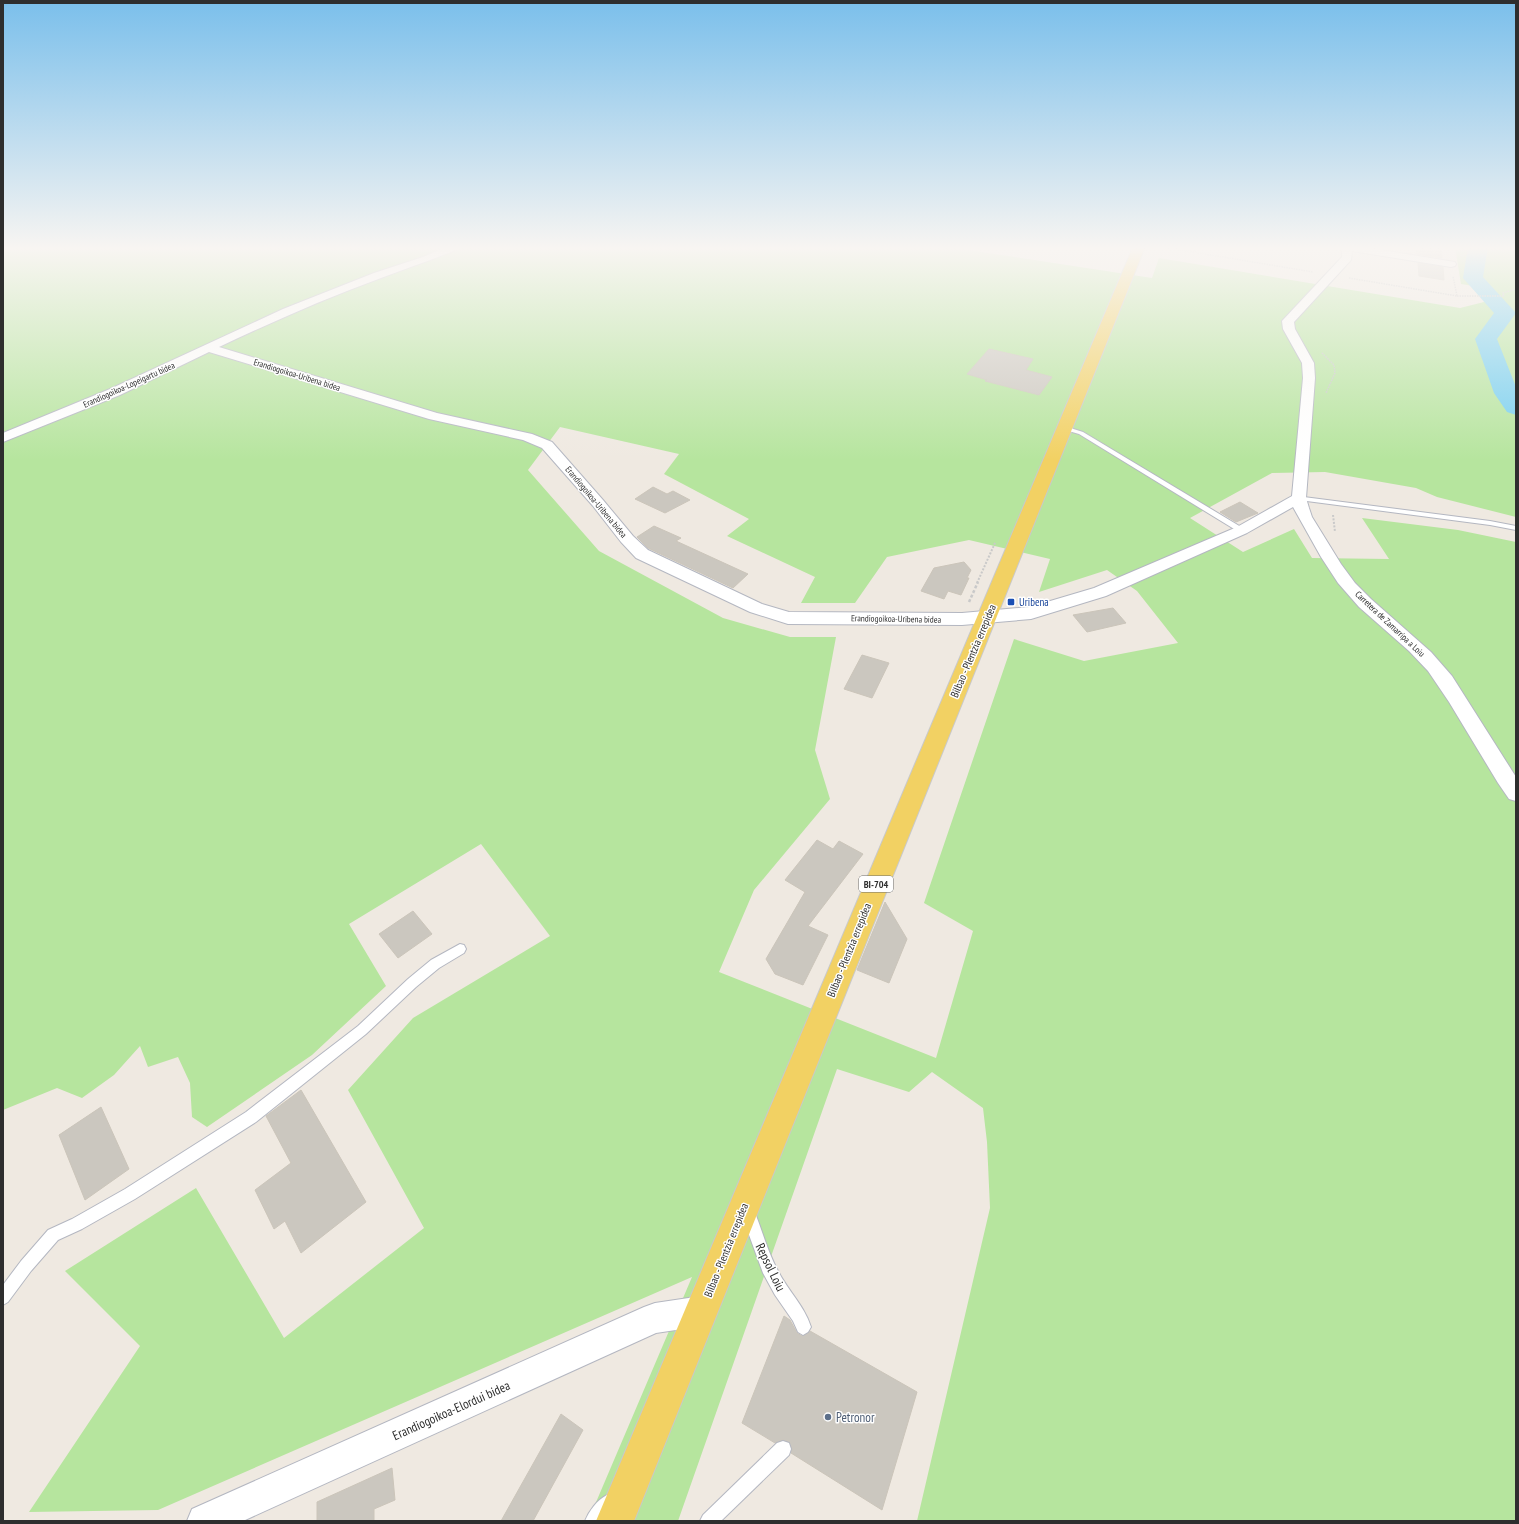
<svg xmlns="http://www.w3.org/2000/svg" width="1519" height="1524" font-family="'PT Sans Narrow',sans-serif">
	<style>
		.green { fill: #b6e59e; fill-rule: evenodd }
		.lines { fill: none; stroke-linecap: round; stroke-linejoin: round }
		.river { fill: #75cff0; fill-rule: evenodd }
		.building { fill: #cbc7bf; stroke: #cbc5ba }
		.service-casing { stroke: #b4b7c1; stroke-width: 2 }
		.minor-casing { stroke: #b4b7c1; stroke-width: 2 }
		.primary-casing { stroke: #c9c9c9; stroke-width: 2 }
		.path-far2 { stroke: #c9c9c9; stroke-width: 1.5; stroke-dasharray: 1.5 1; stroke-linecap: butt }
		.path-far1 { stroke: #c9c9c9; stroke-width: 2; stroke-dasharray: 2 1.5; stroke-linecap: butt }
		.path { stroke: #c9c9c9; stroke-width: 2.5; stroke-dasharray: 3 2; stroke-linecap: butt }
		.service { fill: #fff; fill-rule: evenodd }
		.minor { fill: #fff; fill-rule: evenodd }
		.primary { fill: #f2d163; fill-rule: evenodd }
		.transit-dot { fill: #1a4fb4; stroke: #fff; stroke-width: 1.5 }
		.service-dot { fill: #5c6f8a; stroke: #fff; stroke-width: 1.5 }
		.labels { text-anchor: middle; stroke-width: 3; stroke-linejoin: round; paint-order: stroke }
		.far-street-label { font-size: 9px; fill: #2e2e2e; stroke: #fff }
		.shield { fill: #fff; stroke: #6d6d6d; stroke-width: 1 }
		.shield-label { font-size: 10px; font-weight: bold; fill: #2e2e2e }
		.transit-label { font-size: 11px; fill: #164399; stroke: #fff; text-anchor: start }
		.street-label { font-size: 11px; fill: #2e2e2e; stroke: #fff }
		.near-street-label { font-size: 13px; fill: #2e2e2e; stroke: #fff }
		.near-service-label { font-size: 13px; fill: #4e5e75; stroke: #fff; text-anchor: start }
	</style>
	<rect width="100%" height="100%" fill="#efe9e1"/>
	<path class="green" d="M3 247H949L1152 278 1159 258 1460 308 1496 299 1492 289 1461 284 1455 247H1516V517L1437 497 1416 488 1325 472 1272 473 1190 518 1243 552 1294 529 1312 558 1389 559 1362 518 1458 530 1516 542V1521H917L990 1208 987 1142 983 1108 932 1072 909 1092 837 1069 678 1521H588L692 1277 158 1510 29 1512 140 1346 65 1271 196 1188 284 1338 424 1228 348 1090 413 1018 550 936 481 844 349 924 386 986 312 1055 207 1127 192 1117 190 1083 178 1057 148 1067 140 1046 114 1075 82 1098 57 1088 3 1110ZM560 427 679 454 664 474 749 519 727 536 815 577 801 603H855L887 557 969 540 1050 559 1039 592 1107 570 1137 591 1178 643 1084 661 1014 639 924 903 973 931 936 1058 719 972 754 890 830 799 815 750 836 637H790L723 618 599 551 528 470Z"/>
	<g class="lines">
		<polygon class="river" points="1468,247 1488,247 1483,277 1516,313 1497,339 1516,387 1516,415 1507,412 1494,393 1475,339 1494,313 1463,278"/>
	</g>
	<g class="building">
		<polygon points="1416,247 1441,247 1442,258 1417,254"/>
		<polygon points="1418,263 1443,267 1444,280 1419,276"/>
		<polygon points="989,349 1033,359 1026,370 1052,377 1039,395 985,381 987,380 967,374"/>
		<polygon points="653,487 667,494 673,491 690,500 665,513 635,499"/>
		<polygon points="1240,502 1258,513 1236,522 1220,512"/>
		<polygon points="654,526 681,538 676,541 748,574 733,588 648,548 637,537"/>
		<polygon points="964,562 971,570 967,578 969,578 961,595 948,591 944,599 921,591 934,568"/>
		<polygon points="1113,608 1126,623 1087,632 1073,615"/>
		<polygon points="862,655 889,663 872,698 844,689"/>
		<polygon points="817,840 833,849 839,841 863,854 808,926 828,935 803,985 775,974 766,959 805,892 785,880"/>
		<polygon points="885,902 907,939 889,983 857,970"/>
		<polygon points="413,911 432,934 398,958 379,934"/>
		<polygon points="301,1090 366,1202 301,1253 285,1221 274,1229 255,1190 291,1163 266,1116"/>
		<polygon points="101,1107 129,1169 85,1200 59,1135"/>
		<polygon points="784,1316 790,1320 797,1333 802,1336 810,1331 917,1392 882,1510 791,1453 792,1449 789,1442 783,1440 775,1443 742,1423"/>
		<polygon points="561,1414 583,1430 533,1521 501,1521"/>
		<polygon points="392,1468 395,1500 374,1509 374,1521 317,1521 317,1502"/>
	</g>
	<g class="lines">
		<g class="service-casing">
			<g id="service">
				<polygon points="1064,426 1083,432 1246,530 1245,532 1239,532 1079,434 1062,429 1062,427"/>
				<polygon points="1296,496 1490,521 1516,526 1516,530 1490,525 1299,500 1296,500"/>
				<polygon points="460,944 464,945 466,949 464,953 439,968 416,987 366,1034 256,1122 135,1199 82,1229 58,1240 31,1271 8,1302 3,1305 3,1285 21,1261 48,1230 72,1219 125,1189 246,1112 358,1026 408,979 431,960"/>
				<path d="M748 1206 753 1208C762 1229 767 1251 778 1271 788 1291 804 1305 811 1327L808 1332 803 1335 798 1332 793 1321 775 1295 763 1273 741 1213 743 1208Z"/>
				<polygon points="783,1441 789,1443 791,1449 789,1455 721,1521 700,1521 703,1515 777,1443"/>
				<path d="M607 1495 613 1498 616 1504 605 1521H585C589 1511 597 1500 607 1495Z"/>
			</g>
		</g>
		<g class="minor-casing">
			<g id="minor">
				<path d="M446 247H459L458 249C432 260 407 268 381 278 326 298 272 322 219 347L437 413 532 434 552 442 603 500 633 536 648 550 762 604 789 612 962 613 1030 607 1094 588 1237 527 1292 496 1303 378 1302 363 1283 329 1282 321 1342 257V250L1339 247H1363L1455 262 1456 264 1455 266 1451 267 1352 251 1351 260 1294 322 1295 329 1314 363 1315 378 1306 498 1309 508 1312 517 1341 564 1355 583 1371 599 1431 652 1452 676 1516 777V801L1509 799 1498 783 1449 702 1428 671 1409 651 1359 607 1338 583 1321 557 1293 507 1247 533 1106 596 1031 619 962 625 788 624 750 612 636 558 621 542 593 506 542 448 523 440 429 419 209 352 120 395 3 442V433L110 389 283 309 374 273 423 257Z"/>
				<polygon points="702,1296 713,1300 717,1311 713,1322 702,1326 656,1333 243,1521 187,1521 192,1509 644,1307 655,1303"/>
			</g>
		</g>
		<g class="primary-casing">
			<polygon id="primary" points="1133,247 1145,247 634,1521 596,1521"/>
		</g>
		<g class="path-far2">
			<polyline points="1163,247 1313,272"/>
			<polyline points="1509,247 1516,256"/>
			<polyline points="1461,256 1468,254 1467,247"/>
			<polyline points="1349,278 1457,296 1453,276"/>
			<polyline points="1457,296 1504,296 1503,293 1516,289"/>
			<polyline points="1322,353 1334,365 1335,373 1326,393"/>
		</g>
		<g class="path-far1">
			<polyline points="1333,515 1335,532"/>
			<polyline points="977,583 995,543"/>
		</g>
		<polyline class="path" points="969,602 978,582"/>
		<use href="#service" class="service"/>
		<use href="#minor" class="minor"/>
		<use href="#primary" class="primary"/>
	</g>
	<linearGradient id="sky" x2="0" y2="1"><stop stop-color="#7abfeb"/><stop offset="0.54" stop-color="#f8f5f2"/><stop offset="1" stop-color="#f8f5f2" stop-opacity="0"/></linearGradient>
	<rect width="1519" height="460" fill="url(#sky)"/>
	<rect class="transit-dot" x="1007" y="598" width="8" height="8" rx="2"/>
	<circle class="service-dot" cx="828" cy="1417" r="4"/>
	<g class="labels">
		<g class="far-street-label">
			<text transform="translate(297 375) rotate(17)" y="3">Erandiogoikoa-Uribena bidea</text>
			<text transform="translate(129 385) rotate(-24)" y="3">Erandiogoikoa-Lopeigartu bidea</text>
			<text transform="translate(596 502) rotate(50)" y="3">Erandiogoikoa-Uribena bidea</text>
			<text transform="translate(896 619) rotate(1)" y="3">Erandiogoikoa-Uribena bidea</text>
			<text transform="translate(1390 624) rotate(43)" y="3">Carretera de Zamarripa a Loiu</text>
		</g>
		<rect class="shield" x="859" y="876" width="34" height="16" rx="3"/>
		<g class="shield-label">
			<text x="876" y="888">BI-704</text>
		</g>
		<g class="transit-label">
			<text x="1019" y="606">Uribena</text>
		</g>
		<g class="street-label">
			<text transform="translate(973 651) rotate(-67)" y="4">Bilbao - Plentzia errepidea</text>
			<text transform="translate(849 950) rotate(-68)" y="4">Bilbao - Plentzia errepidea</text>
			<text transform="translate(726 1250) rotate(-68)" y="4">Bilbao - Plentzia errepidea</text>
		</g>
		<g class="near-street-label">
			<text transform="translate(771 1267) rotate(64)" y="5">Repsol Loiu</text>
			<text transform="translate(451 1410) rotate(-24)" y="5">Erandiogoikoa-Elordui bidea</text>
		</g>
		<g class="near-service-label">
			<text x="836" y="1422">Petronor</text>
		</g>
	</g>
	<rect width="1519" height="1524" fill="none" stroke="#2e2e2e" stroke-width="8"/>
</svg>
